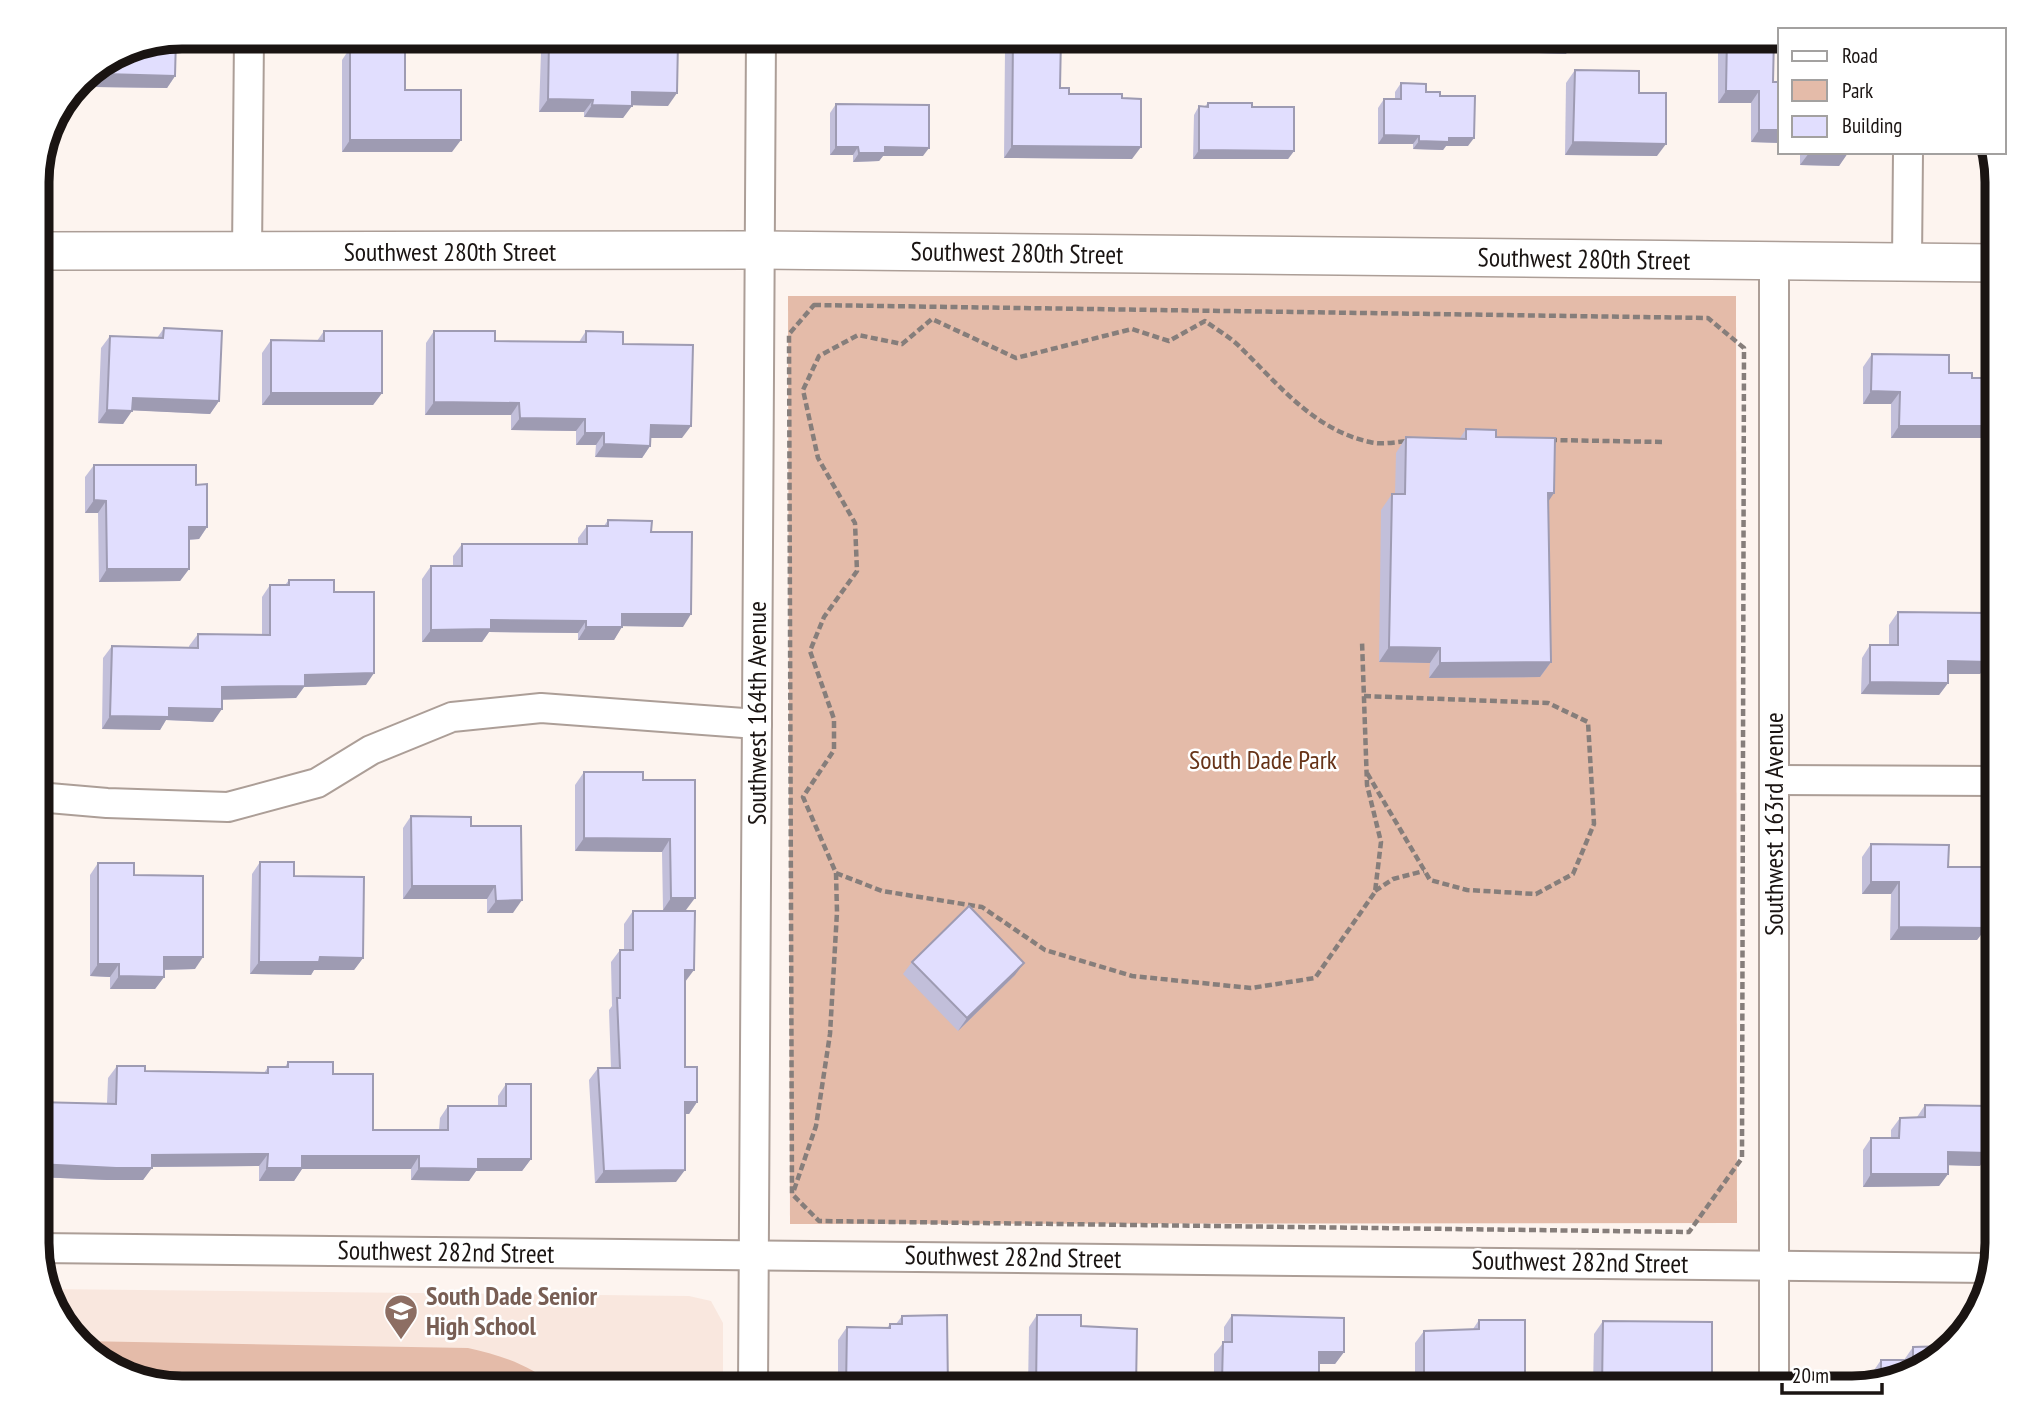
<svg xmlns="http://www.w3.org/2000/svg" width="2034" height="1425" font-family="'PT Sans Narrow',sans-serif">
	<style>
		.built { fill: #f9e7de }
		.green { fill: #e4bba9 }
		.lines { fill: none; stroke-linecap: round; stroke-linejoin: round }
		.minor-casing { stroke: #ac9e97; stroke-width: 32 }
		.tertiary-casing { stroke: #ac9e97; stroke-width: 40 }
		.path { stroke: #867e7b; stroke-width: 4.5; stroke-dasharray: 7 3.5; stroke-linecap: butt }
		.minor { stroke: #fff; stroke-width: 28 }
		.tertiary { stroke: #fff; stroke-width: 37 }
		.wall { fill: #c2bfda }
		.shaded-wall { fill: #9e9bb2 }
		.building { fill: #e1defe; stroke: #9e9bb2; stroke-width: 2 }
		.labels { text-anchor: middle; stroke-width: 5; stroke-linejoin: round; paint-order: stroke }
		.street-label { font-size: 26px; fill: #1a1412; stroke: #fff }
		.park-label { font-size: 26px; fill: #673318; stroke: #fff }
		.education-label { font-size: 26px; font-weight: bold; fill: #785e54; stroke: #fff; text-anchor: start }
		.rim { fill: none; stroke: #1a1412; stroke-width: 9 }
	</style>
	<rect width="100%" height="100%" fill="#fdf4ef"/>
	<polygon class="built" points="47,1289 689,1296 711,1301 723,1323 723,1388 181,1388 94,1359 52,1308"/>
	<g class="green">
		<polygon points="788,296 1736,296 1737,1223 790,1224"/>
		<path d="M80 1341 468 1348C500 1355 532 1365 556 1388H492L457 1378 440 1377 141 1375 94 1359Z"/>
	</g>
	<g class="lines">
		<g class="minor-casing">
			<g id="minor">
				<polyline points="247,253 249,37"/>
				<polyline points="1774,261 1774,1388"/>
				<polyline points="1907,262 1908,152"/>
				<polyline points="1774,780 1997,781"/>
				<polyline points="37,792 49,798 107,803 228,807 317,783 371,750 452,717 541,708 757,724"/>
				<polyline points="37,1248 1989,1268"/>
				<polyline points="753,1388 761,37"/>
			</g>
		</g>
		<g class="tertiary-casing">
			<polyline id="tertiary" points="37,251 762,250 1997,263"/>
		</g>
		<g class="path">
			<polygon points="814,305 1708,318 1744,348 1742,1158 1689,1232 819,1221 792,1194 789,334"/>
			<polyline points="1550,440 1663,442"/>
			<polyline points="1364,696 1548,703 1588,722 1594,824 1573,874 1536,894 1467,890 1430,880 1367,773"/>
			<polyline points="836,873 882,891 982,907 1045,950 1132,976 1251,988 1315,978 1375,892 1381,842 1367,785 1362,641"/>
			<polyline points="1375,891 1393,879 1424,871"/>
			<path d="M794 1190 816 1126 830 1034 837 912 836 873 803 797 834 750V719L810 651 824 617 857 571 855 523 818 458 803 390 819 356 858 335 902 344 932 319 1016 358 1132 329 1169 341 1205 321C1216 329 1230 337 1240 347 1279 385 1314 430 1370 442 1381 445 1396 442 1408 441"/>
		</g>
		<use href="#minor" class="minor"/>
		<use href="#tertiary" class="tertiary"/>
	</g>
	<g class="wall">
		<polygon points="596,37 645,37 645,40 668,106 632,105 623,118 584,117 584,112 539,112 541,52 549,40 594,41"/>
		<polygon points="1013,37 1060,88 1069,94 1132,159 1004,158 1005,49"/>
		<polygon points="1539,37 1570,37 1566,54 1539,53"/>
		<polygon points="1719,37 1774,37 1773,82 1780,143 1751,142 1751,103 1718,103 1718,38"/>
		<polygon points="127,48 175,76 167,88 96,87 96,67"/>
		<polygon points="350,48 405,90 452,152 342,152 342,60"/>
		<polygon points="1575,70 1639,93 1657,156 1565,155 1566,83"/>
		<polygon points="1401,83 1440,96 1468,146 1446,146 1443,150 1413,149 1413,144 1378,144 1378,108 1384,99 1395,99 1395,92"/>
		<polygon points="1208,103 1252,107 1294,151 1288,159 1193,159 1194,115 1199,106 1205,106"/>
		<polygon points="836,104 923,156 883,156 879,161 853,162 853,155 830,155 830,113"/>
		<polygon points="1800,152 1848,152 1839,166 1800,165"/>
		<polygon points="164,328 219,401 210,414 132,410 123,424 98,423 101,348 110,336 157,338"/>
		<polygon points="324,331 382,393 373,405 262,405 262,353 271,340 317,341"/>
		<polygon points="434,331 495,341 579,342 586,331 623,344 682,438 650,438 650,446 642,458 595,457 596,445 576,445 576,431 511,430 511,415 425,415 426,343"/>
		<polygon points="1872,354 1972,378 1991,426 1982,438 1891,438 1891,404 1863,404 1863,367"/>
		<polygon points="1466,429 1496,437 1548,502 1551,662 1540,677 1429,678 1430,663 1379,662 1381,510 1392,494 1395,494 1396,453 1406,437 1460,438"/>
		<polygon points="94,465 196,485 207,527 199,539 189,540 189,569 180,581 99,582 98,513 85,513 85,477"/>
		<polygon points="608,520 651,532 683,627 622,626 614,640 578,640 578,633 489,632 482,642 422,642 422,579 431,566 453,566 453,556 462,544 578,544 578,538 587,526 604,526"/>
		<polygon points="289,580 334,592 366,685 304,687 296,698 222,699 213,722 166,720 160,730 102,729 103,658 112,646 189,648 189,646 198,634 262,635 262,597 270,585 285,585"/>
		<polygon points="1898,612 1989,662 1980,674 1948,674 1948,683 1939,695 1861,694 1862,658 1870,645 1889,645 1889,625"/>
		<polygon points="584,772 643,780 695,780 686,910 663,910 662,852 575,851 575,785"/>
		<polygon points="411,816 471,826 513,913 487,913 487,899 403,899 403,828"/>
		<polygon points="1871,844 1948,867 1991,916 1986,923 1986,928 1977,940 1890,940 1891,894 1862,894 1862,857"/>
		<polygon points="260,862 294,876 363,958 354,970 314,970 311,975 250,974 252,874"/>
		<polygon points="98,863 134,875 195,969 164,970 164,977 155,989 110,989 110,977 90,976 90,875"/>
		<polygon points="633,911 685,982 685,1067 697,1102 689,1114 685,1114 676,1182 595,1183 589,1080 598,1068 611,1068 609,1010 612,1006 611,962 620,950 624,950 624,924"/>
		<polygon points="912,962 1015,975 958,1031 903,974"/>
		<polygon points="288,1062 333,1074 373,1130 439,1130 440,1118 448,1106 498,1106 498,1096 506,1084 531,1159 522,1171 476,1171 469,1181 411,1180 411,1169 302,1169 294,1181 259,1181 259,1166 152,1167 143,1180 107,1180 37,1177 37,1102 107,1103 108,1078 117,1066 145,1071 264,1073 268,1067 285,1067"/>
		<polygon points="1925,1105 1980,1166 1948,1165 1948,1174 1939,1186 1863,1187 1863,1150 1871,1138 1891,1138 1891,1130 1900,1118 1917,1117"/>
		<polygon points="1037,1315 1081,1326 1136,1388 1028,1388 1029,1327"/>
		<polygon points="1232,1315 1344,1352 1335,1364 1319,1364 1314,1388 1214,1388 1214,1354 1224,1342 1224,1327"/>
		<polygon points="902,1316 948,1388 838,1388 838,1340 847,1327 887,1328 890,1324 896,1324"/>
		<polygon points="1479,1320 1525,1388 1415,1388 1415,1343 1424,1331 1473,1329"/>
		<polygon points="1603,1321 1712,1388 1593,1388 1594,1334"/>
		<polygon points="1913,1347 1917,1373 1872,1384 1872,1373 1881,1360 1904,1360"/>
	</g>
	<g class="shaded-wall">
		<polygon points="1542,49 1569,49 1566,54 1539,53"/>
		<polygon points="104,74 175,76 167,88 96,87"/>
		<polygon points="1726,91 1759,91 1751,103 1718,103"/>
		<polygon points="632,92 677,93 668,106 623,105"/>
		<polygon points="548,99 593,100 584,112 539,112"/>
		<polygon points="592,105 632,106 623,118 584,117"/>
		<polygon points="1759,130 1780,130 1780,143 1751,142"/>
		<polygon points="1384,135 1419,136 1413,144 1378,144"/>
		<polygon points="1449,138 1474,138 1468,146 1446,146 1443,150 1413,149 1419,141"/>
		<polygon points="350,140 461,140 452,152 342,152"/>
		<polygon points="1573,142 1666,144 1657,156 1565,155"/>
		<polygon points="1012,146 1141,147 1132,159 1004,158"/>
		<polygon points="836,147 858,147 853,155 830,155"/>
		<polygon points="885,147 929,148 923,156 883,156 879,161 853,162 859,153"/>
		<polygon points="1199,150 1294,151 1288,159 1193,159"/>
		<polygon points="1809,153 1848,153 1839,166 1800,165"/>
		<polygon points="1871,391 1900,392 1891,404 1863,404"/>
		<polygon points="271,393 382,393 373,405 262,405"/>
		<polygon points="133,398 219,401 210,414 124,410"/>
		<polygon points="434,402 519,403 511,415 425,415"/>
		<polygon points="107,410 132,411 123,424 98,423"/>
		<polygon points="520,418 585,419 576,431 511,430"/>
		<polygon points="651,425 691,426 682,438 642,438"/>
		<polygon points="1899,426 1991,426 1982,438 1891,438"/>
		<polygon points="585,433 604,433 596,445 576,445"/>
		<polygon points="604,444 650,446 642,458 595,457"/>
		<polygon points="1548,493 1554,493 1544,508"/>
		<polygon points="94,500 106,501 98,513 85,513"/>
		<polygon points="189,527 207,527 199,539 181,540"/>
		<polygon points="107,569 189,569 180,581 99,582"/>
		<polygon points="622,614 691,614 683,627 614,626"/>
		<polygon points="491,620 586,621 578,633 489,632 482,642 422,642 431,630"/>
		<polygon points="586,627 622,627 614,640 578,640"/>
		<polygon points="1389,647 1440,648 1430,663 1379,662"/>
		<polygon points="1948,661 1989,662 1980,674 1940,674"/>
		<polygon points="1551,662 1540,677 1429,678 1440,663"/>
		<polygon points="374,673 366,685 304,687 296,698 214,700 222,687 305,675"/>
		<polygon points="1870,682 1948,683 1939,695 1861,694"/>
		<polygon points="169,708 222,709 213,722 166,720 160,730 102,729 110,716"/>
		<polygon points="584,838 670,839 662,852 575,851"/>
		<polygon points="1871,882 1899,882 1891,894 1862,894"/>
		<polygon points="412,886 495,886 487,899 403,899"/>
		<polygon points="671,898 695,898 686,910 663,910"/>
		<polygon points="522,900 513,913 487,913 496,901"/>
		<polygon points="1985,916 1991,916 1983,928 1986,928 1977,940 1890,940 1899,927"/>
		<polygon points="164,957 203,957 195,969 155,970"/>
		<polygon points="320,957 363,958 354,970 314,970 311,975 250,974 259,962"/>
		<polygon points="1024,963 1015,975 958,1031 967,1018"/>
		<polygon points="98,964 119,964 110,977 90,976"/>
		<polygon points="685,970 694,970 685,982"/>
		<polygon points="119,976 164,977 155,989 110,989"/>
		<polygon points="685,1102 697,1102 689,1114 676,1114"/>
		<polygon points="1948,1152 1989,1153 1980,1166 1940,1165"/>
		<polygon points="268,1154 259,1166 143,1167 152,1155"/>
		<polygon points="302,1156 419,1156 411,1169 302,1169 294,1181 259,1181 267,1168"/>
		<polygon points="478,1159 531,1159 522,1171 476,1171 469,1181 411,1180 419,1168"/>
		<polygon points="37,1164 152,1168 143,1180 107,1180 37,1177"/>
		<polygon points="685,1170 676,1182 595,1183 604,1171"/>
		<polygon points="1871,1174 1948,1174 1939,1186 1863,1187"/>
		<polygon points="1319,1352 1344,1352 1335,1364 1310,1364"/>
		<polygon points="1222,1381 1319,1381 1314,1388 1217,1388"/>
		<polygon points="1602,1387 1712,1388 1601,1388"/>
	</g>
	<g class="building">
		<polygon points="603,37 645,37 645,40 678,41 677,93 632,92 632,106 592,105 593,100 548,99 549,40 603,41"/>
		<polygon points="1013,37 1061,37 1060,88 1069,88 1069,94 1122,94 1122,98 1141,99 1141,147 1012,146"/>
		<polygon points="1542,37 1570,37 1569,49 1542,49"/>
		<polygon points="1727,37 1774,37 1773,82 1780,82 1780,130 1759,130 1759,91 1726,91"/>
		<polygon points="176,38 175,76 104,74 105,61 127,48"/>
		<polygon points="350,48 405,48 405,90 461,90 461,140 350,140"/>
		<polygon points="1575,70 1639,71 1639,93 1666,93 1666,144 1573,142"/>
		<polygon points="1401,83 1426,84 1426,92 1440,92 1440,96 1475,96 1474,138 1449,138 1449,142 1419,141 1419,136 1384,135 1384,99 1401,99"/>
		<polygon points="1208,103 1252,103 1252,107 1294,107 1294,151 1199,150 1199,106 1208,107"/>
		<polygon points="836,104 929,105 929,148 885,147 885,153 859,153 858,147 836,147"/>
		<polygon points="1809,152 1848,152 1848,153"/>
		<polygon points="164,328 222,331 219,401 133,398 132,411 107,410 110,336 163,338"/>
		<polygon points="324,331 382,331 382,393 271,393 271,340 324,341"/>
		<polygon points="434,331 495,331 495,341 586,342 586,331 623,332 623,344 693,345 691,426 651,425 650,446 604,444 604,433 585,433 585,419 520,418 519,403 434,402"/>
		<polygon points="1872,354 1949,355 1949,373 1972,373 1972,378 1990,378 1991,426 1899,426 1900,392 1871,391"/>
		<polygon points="1466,429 1496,430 1496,437 1555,438 1554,493 1548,493 1551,662 1440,663 1440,648 1389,647 1392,494 1405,494 1406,437 1466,439"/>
		<polygon points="94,465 196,465 196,485 207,484 207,527 189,527 189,569 107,569 106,501 94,500"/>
		<polygon points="608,520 652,521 651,532 692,532 691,614 622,614 622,627 586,627 586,621 491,620 491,629 431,630 431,566 462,566 462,544 587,544 587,526 608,526"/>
		<polygon points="289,580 334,580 334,592 374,592 374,673 305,675 305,686 222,687 222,709 169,708 169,717 110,716 112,646 198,648 198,634 270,635 270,585 289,585"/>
		<polygon points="1898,612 1989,613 1989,662 1948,661 1948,683 1870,682 1870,645 1898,645"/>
		<polygon points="584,772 643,772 643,780 695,780 695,898 671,898 670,839 584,838"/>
		<polygon points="411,816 471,817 471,826 521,826 522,900 496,901 495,886 412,886"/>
		<polygon points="1871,844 1949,845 1948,867 1991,867 1991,916 1985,916 1986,928 1899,927 1899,882 1871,882"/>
		<polygon points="260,862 294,862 294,876 364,877 363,958 320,957 319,962 259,962"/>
		<polygon points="98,863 134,863 134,875 203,876 203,957 164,957 164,977 119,976 119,964 98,964"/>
		<polygon points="969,906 1024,963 967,1018 912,962"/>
		<polygon points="633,911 695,911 694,970 685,970 685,1067 697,1067 697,1102 685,1102 685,1170 604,1171 598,1068 620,1068 617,998 620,998 620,950 633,950"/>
		<polygon points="288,1062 333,1062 333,1074 373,1074 373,1130 448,1130 448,1106 506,1106 506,1084 531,1084 531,1159 478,1159 478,1169 419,1168 419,1156 302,1156 302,1168 267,1168 268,1154 152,1155 152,1168 116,1168 37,1164 37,1102 116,1104 117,1066 145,1066 145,1071 268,1073 268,1067 288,1067"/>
		<polygon points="1925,1105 1990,1106 1989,1153 1948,1152 1948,1174 1871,1174 1871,1138 1899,1138 1900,1118 1925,1117"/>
		<polygon points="947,1315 948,1388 846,1388 847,1327 890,1328 890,1324 902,1324 902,1316"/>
		<polygon points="1037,1315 1081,1315 1081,1326 1137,1329 1136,1388 1036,1388"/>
		<polygon points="1232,1315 1344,1318 1344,1352 1319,1352 1319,1381 1222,1381 1223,1342 1232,1342"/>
		<polygon points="1479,1320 1525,1320 1525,1388 1424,1388 1424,1331 1479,1329"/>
		<polygon points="1603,1321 1712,1322 1712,1388 1602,1387"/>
		<polygon points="1949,1346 1917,1373 1881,1382 1881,1360 1913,1360 1913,1347"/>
	</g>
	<defs>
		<g id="school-pin" transform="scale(1.75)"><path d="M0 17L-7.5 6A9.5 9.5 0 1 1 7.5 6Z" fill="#8d6e63" stroke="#fff"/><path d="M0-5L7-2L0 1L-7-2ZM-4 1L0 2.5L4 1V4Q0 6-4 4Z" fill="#fff"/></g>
	</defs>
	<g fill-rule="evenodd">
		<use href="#school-pin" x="401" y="1311"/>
	</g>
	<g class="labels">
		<g class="street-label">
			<text x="450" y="261">Southwest 280th Street</text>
			<text transform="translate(1017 253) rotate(1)" y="9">Southwest 280th Street</text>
			<text transform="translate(1584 259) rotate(1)" y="9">Southwest 280th Street</text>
			<text transform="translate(757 713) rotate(-90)" y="9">Southwest 164th Avenue</text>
			<text transform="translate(1774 824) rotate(-90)" y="9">Southwest 163rd Avenue</text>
			<text transform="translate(446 1252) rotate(1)" y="9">Southwest 282nd Street</text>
			<text transform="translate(1013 1257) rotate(1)" y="9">Southwest 282nd Street</text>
			<text transform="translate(1580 1262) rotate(1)" y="9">Southwest 282nd Street</text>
		</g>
		<g class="park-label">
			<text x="1263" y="769">South Dade Park</text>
		</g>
		<g class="education-label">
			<text x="426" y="1305">South Dade Senior<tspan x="426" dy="30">High School</tspan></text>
		</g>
	</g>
	<path d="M0 0H2034V1425H0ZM182 49H1852A133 133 0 0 1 1985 182V1243A133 133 0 0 1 1852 1376H182A133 133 0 0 1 49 1243V182A133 133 0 0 1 182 49Z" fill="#fff" fill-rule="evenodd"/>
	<path class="rim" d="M182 49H1852A133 133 0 0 1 1985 182V1243A133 133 0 0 1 1852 1376H182A133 133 0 0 1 49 1243V182A133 133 0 0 1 182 49Z"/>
	<rect x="1778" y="28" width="228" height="126" fill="#ffffff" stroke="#a3a1a0" stroke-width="2"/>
	<rect x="1792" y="51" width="35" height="10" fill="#ffffff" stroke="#a3a1a0" stroke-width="2"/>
	<text x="1842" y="63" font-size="21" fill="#1a1412">Road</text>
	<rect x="1792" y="80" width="35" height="21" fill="#e4bba9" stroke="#a3a1a0" stroke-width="2"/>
	<text x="1842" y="98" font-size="21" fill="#1a1412">Park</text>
	<rect x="1792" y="116" width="35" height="21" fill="#e1defe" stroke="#a3a1a0" stroke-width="2"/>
	<text x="1842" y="133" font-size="21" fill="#1a1412">Building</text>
	<path d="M1782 1383v10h100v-10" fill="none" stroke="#1a1412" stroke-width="3.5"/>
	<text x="1792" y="1383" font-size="21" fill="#1a1412" stroke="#ffffff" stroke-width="5" paint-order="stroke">20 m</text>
</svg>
